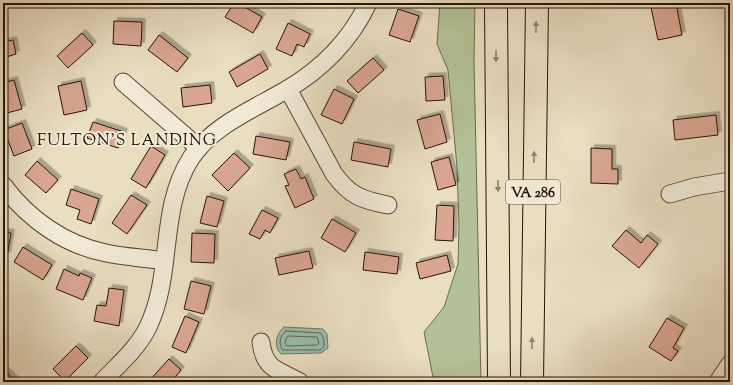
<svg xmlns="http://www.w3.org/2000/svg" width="733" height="385" font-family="'Sorts Mill Goudy',serif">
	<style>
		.green { fill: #b3c296; stroke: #6c6b4d }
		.water { fill: #99bdad; stroke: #6b7969 }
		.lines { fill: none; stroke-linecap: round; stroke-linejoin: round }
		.shore { stroke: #606858; stroke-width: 1 }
		.building { fill: #daa692; stroke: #261404; filter: url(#shadow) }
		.minor-casing { stroke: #574633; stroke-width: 19 }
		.highway-casing { stroke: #261404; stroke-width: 24 }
		.minor { stroke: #f1ead7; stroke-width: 17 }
		.highway { stroke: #eadec1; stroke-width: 22 }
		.oneway { fill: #92836c }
		.labels { text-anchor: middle; stroke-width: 4; stroke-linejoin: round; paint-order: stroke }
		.shield { fill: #f1ead7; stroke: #635443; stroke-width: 1 }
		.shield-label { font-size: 14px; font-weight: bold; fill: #261404 }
		.neighbourhood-label { font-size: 16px; letter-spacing: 1px; fill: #261404; stroke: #f1ead7 }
	</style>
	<defs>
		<filter id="shadow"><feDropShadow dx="3.5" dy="-3.5" stdDeviation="0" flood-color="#0004"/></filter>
	</defs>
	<rect width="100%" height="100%" fill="#eadec1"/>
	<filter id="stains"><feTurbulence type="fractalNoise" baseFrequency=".005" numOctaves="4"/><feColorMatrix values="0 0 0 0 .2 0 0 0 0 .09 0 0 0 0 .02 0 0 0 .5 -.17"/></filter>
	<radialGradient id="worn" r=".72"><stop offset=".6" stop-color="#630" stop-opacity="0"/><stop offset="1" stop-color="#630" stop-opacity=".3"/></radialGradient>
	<polygon class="green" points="440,3 475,3 474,60 481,382 434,382 424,332 444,307 458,264 459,226 457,167 448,70 437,44"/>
	<path class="water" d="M284 327 323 329 327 334 328 348 321 353 281 354C273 346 276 334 284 327Z"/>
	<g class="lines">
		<g class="shore">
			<path d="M286 331 321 333 324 340V347L320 350H283C278 345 280 335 286 331Z"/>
			<polygon points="288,336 317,337 319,343 317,345 287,346 285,343"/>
		</g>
	</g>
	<g class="building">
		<polygon points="234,3 238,3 262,17 253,33 225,17"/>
		<polygon points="407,3 424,3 423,7"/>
		<polygon points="650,3 676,3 682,35 658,40"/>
		<polygon points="398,9 419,16 410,42 389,35"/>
		<polygon points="114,21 142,22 141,46 113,44"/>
		<polygon points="288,23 310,34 304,47 297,44 292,56 276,49"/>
		<polygon points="82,33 93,45 68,68 57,56"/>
		<polygon points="159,35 188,58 177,72 148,50"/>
		<polygon points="3,37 4,42 13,40 16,54 3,58"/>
		<polygon points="260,54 268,69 237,87 229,72"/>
		<polygon points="373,58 384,70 358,93 347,81"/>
		<polygon points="443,76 445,100 426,101 425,77"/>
		<polygon points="14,80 22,109 3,114 3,83"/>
		<polygon points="81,81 87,110 64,115 58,86"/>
		<polygon points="210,85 212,103 183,107 181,88"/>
		<polygon points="334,89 354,99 342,124 321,115"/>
		<polygon points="440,114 447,142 425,149 417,120"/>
		<polygon points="716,115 718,135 675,140 673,120"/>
		<polygon points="93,122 124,132 118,148 87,138"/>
		<polygon points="22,123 32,149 14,156 4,130"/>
		<polygon points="256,136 290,142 286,160 253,154"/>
		<polygon points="354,142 391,149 388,167 351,160"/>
		<polygon points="151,146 165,155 146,188 131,179"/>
		<polygon points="591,148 612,149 612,169 618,169 618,184 591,183"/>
		<polygon points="234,153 250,168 228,191 212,175"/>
		<polygon points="449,157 456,185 438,190 431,162"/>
		<polygon points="37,161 58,180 46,193 25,175"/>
		<polygon points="296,169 301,179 305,177 314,199 295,208 285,186 289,185 284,174"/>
		<polygon points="71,189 99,199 91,224 77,219 80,210 66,205"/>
		<polygon points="131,195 147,205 127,234 112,223"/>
		<polygon points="207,196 224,201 217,227 200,223"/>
		<polygon points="437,205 454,206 453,241 435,240"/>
		<polygon points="262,210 278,218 270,233 265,230 260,239 249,234"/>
		<polygon points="332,219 356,233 345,252 321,238"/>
		<polygon points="626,230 641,243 647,235 658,244 639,268 612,246"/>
		<polygon points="3,232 11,233 7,256 3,255"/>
		<polygon points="192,233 215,234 214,263 191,262"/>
		<polygon points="23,247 52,265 43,280 14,262"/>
		<polygon points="309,251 313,268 279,275 275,258"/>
		<polygon points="365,252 399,257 397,274 363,270"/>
		<polygon points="447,255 451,271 420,279 416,263"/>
		<polygon points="64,269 79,276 80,273 92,278 83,300 56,289"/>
		<polygon points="191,281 211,286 204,314 184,309"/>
		<polygon points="109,288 124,290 119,326 94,321 97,305 106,306"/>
		<polygon points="185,316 199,322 186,353 172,347"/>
		<polygon points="667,318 684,328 673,348 678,351 671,361 649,347"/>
		<polygon points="76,346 88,358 65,381 53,369"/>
		<polygon points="169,359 181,370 171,382 148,382"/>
		<polygon points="3,369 17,382 3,382"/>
	</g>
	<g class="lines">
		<g class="minor-casing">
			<g id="minor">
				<polyline points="123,82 199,148"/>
				<path d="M288 89 334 174C350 196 362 200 388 205"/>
				<path d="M3 185C28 219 65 245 106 253 125 257 145 258 164 261"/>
				<polyline points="670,194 694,187 730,181"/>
				<path d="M261 342C264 370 279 370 300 382"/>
				<path d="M102 382C118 365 138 348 148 327 174 273 158 210 191 158 213 125 254 109 286 90 321 70 351 40 368 3"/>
				<polyline points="718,382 730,364"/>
			</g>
		</g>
		<g class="highway-casing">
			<g id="highway">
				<polyline points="496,3 499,382"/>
				<polyline points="532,382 537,3"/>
			</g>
		</g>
		<use href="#minor" class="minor"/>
		<use href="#highway" class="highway"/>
	</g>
	<defs><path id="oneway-solid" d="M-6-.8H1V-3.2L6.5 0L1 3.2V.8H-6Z"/></defs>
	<g class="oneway">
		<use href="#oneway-solid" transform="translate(536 27) rotate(-89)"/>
		<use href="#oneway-solid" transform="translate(496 56) rotate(90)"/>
		<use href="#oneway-solid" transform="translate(534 157) rotate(-89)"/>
		<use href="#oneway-solid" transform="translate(498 186) rotate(89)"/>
		<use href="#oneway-solid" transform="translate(532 343) rotate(-90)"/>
	</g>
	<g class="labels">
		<rect class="shield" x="506" y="180" width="54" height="24" rx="3"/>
		<g class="shield-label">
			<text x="533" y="197">VA 286</text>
		</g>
		<g class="neighbourhood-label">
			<text x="127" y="145">FULTON'S LANDING</text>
		</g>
	</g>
	<rect width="733" height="385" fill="none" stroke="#eadec1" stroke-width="16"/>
	<rect x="4" y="4" width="725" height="377" fill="none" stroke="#261404" stroke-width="2"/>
	<rect x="8" y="8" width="717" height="369" fill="none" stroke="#261404"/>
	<rect width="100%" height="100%" filter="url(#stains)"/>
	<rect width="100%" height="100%" fill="url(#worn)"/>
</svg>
